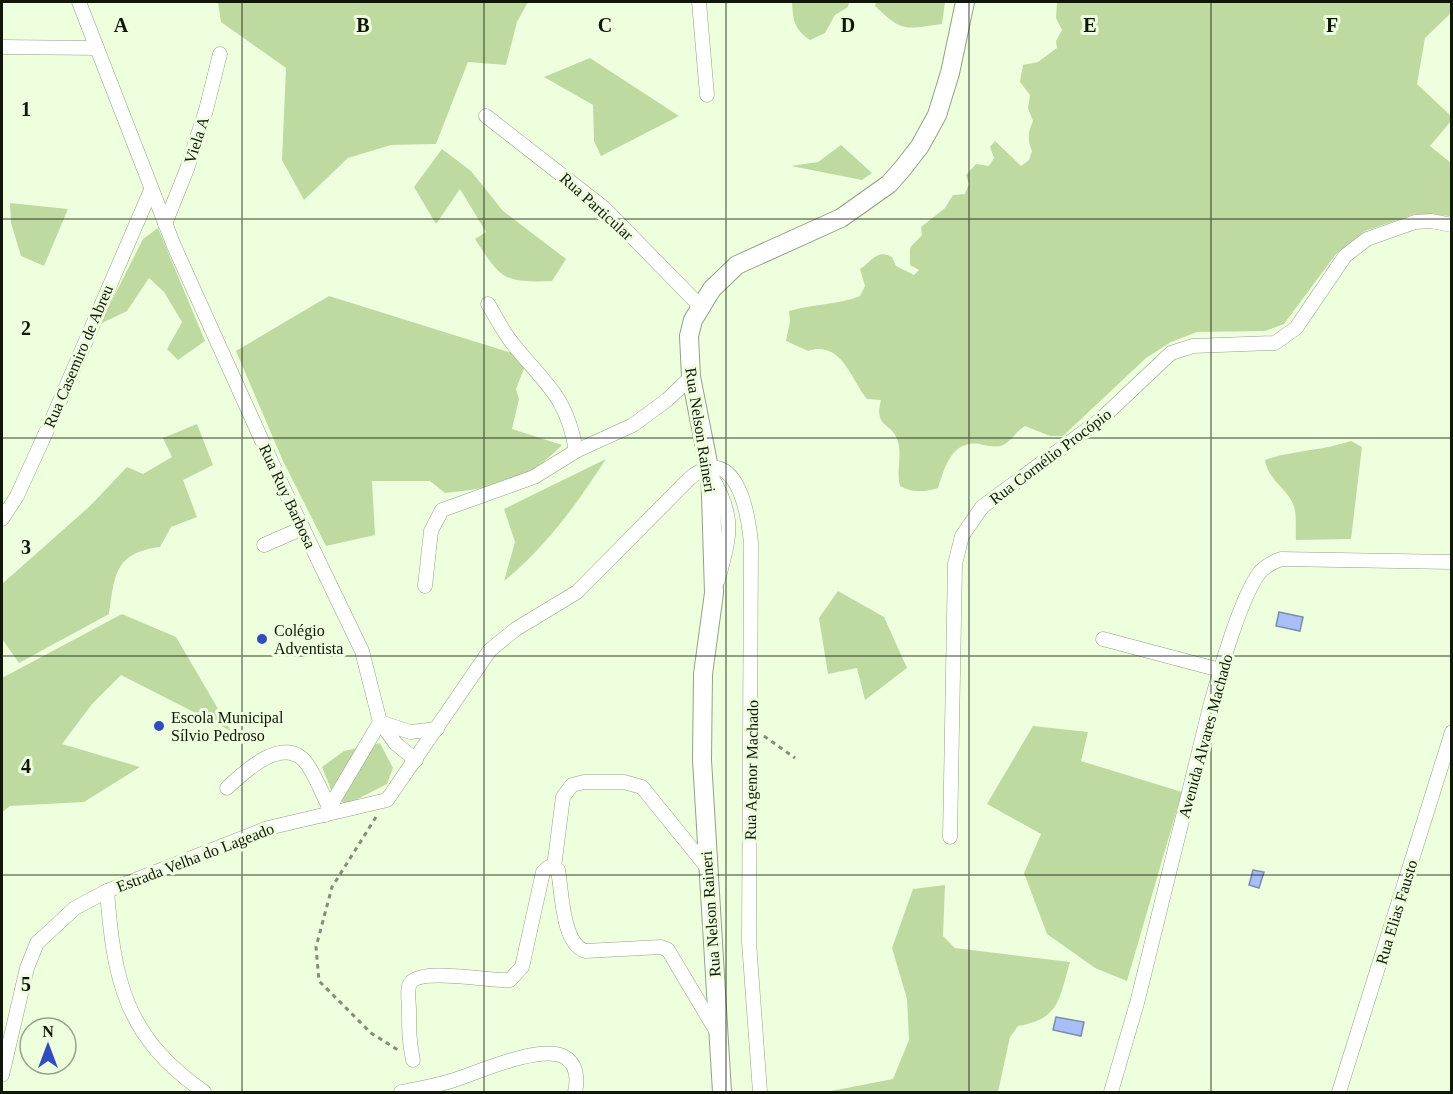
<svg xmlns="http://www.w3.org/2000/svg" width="1453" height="1094" font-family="Georgia,serif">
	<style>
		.green { fill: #bfdaa1 }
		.water { fill: #a8bef7; stroke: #7b8cb0; stroke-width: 1.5 }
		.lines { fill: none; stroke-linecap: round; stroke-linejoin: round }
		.minor-casing { stroke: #92a183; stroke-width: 15 }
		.major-casing { stroke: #92a183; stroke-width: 20 }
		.path { stroke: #838e78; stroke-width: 3; stroke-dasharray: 4.5 4.5; stroke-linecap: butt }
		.minor { stroke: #fff; stroke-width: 14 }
		.major { stroke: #fff; stroke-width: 18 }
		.grid { fill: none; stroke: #11160b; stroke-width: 1.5; stroke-opacity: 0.55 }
		.poi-dot { fill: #304cbd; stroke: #eeffde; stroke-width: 2 }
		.labels { text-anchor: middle; stroke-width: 6; stroke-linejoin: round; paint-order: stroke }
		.street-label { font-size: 16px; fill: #11160b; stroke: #eeffde }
		.poi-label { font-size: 16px; fill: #11160b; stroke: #eeffde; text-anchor: start }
		.grid-label { font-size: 20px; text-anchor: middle; font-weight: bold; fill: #11160b; stroke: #eeffde; stroke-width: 6; stroke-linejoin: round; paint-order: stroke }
	</style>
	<rect width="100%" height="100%" fill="#eeffde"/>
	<g class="green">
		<polygon points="218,2 528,2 517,22 506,65 468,62 436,144 391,145 348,158 304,200 282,160 286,68 221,22"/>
		<path d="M792 2H849L848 7 835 15 825 33 810 40C794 29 793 20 792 2Z"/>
		<path d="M876 2H945L942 24C905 29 903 33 875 6Z"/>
		<path d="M1057 2H1451V13L1425 38 1417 84 1451 116V121L1430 146 1451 163V216L1415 214 1365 231 1336 254 1284 324 1265 331 1197 332 1171 342 1146 358 1063 436H1050L1025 426C1016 431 1012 441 1003 445 996 448 988 446 980 444 951 440 945 468 938 488 925 492 912 493 900 486 896 471 902 456 898 442 893 422 873 429 881 400L867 399C851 380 842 340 808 351L786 341 790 321 789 311C812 304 838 305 860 296L865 286 860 269C873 261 876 249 892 257L896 266 914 275 919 270 910 265C910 241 908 251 922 235L921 227 945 208 953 195 965 194 969 184 966 175 976 164 989 166 994 158 990 147 995 141 1021 166 1029 160 1032 151C1027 140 1028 132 1033 121L1028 108 1030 95 1020 82 1023 65 1038 62 1057 48 1056 41 1062 30 1056 18Z"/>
		<polygon points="590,58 679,116 601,156 594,141 593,105 544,77"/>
		<polygon points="841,145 872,173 862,180 791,166 818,162"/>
		<path d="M442 149 471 171 503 211 566 259 552 281C503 283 501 279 475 239L486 232 460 189 436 224 414 187Z"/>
		<polygon points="10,203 68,209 44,266 21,256 11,223"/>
		<polygon points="158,228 205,341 178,360 167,349 182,322 164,292 149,278 127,311 100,324 143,239"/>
		<path d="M329 296 515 354 525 366 516 389 519 399 512 429 562 445C528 481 493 488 445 493L430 481H372L375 535 326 546 283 461 236 351Z"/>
		<path d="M197 424 213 465 183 480 197 517 171 527 160 547C114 553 115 575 109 614L19 663 2 639V584L90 506 127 467 143 474 172 457 163 438Z"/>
		<path d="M1351 441 1362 447 1351 539 1296 540C1295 530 1297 516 1294 507 1288 488 1268 481 1265 460 1293 450 1322 451 1351 441Z"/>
		<path d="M606 459C576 505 547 546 504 581L515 542 504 509Z"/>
		<polygon points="838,591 884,617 907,668 865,700 857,668 828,674 819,618"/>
		<polygon points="122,614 176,637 231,731 121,675 92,704 62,744 140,767 84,802 10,806 2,812 2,678"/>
		<polygon points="1033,726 1088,732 1081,761 1182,792 1127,981 1095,968 1047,934 1024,873 1041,834 987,804"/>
		<polygon points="380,743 393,768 387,784 346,805 332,792 322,767 344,751"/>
		<path d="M945 885 943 936 955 948 1070 962C1059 999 1060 1019 1018 1026L1010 1037 998 1092H826L893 1079 909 1040 907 999 892 948 913 889Z"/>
	</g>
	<g class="water">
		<polygon points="1279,612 1303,617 1300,631 1276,626"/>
		<polygon points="1253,870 1264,872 1259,888 1249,885"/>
		<polygon points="1056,1017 1084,1022 1081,1036 1053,1030"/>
	</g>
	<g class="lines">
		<g class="minor-casing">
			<g id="minor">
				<polyline points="79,2 174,246 282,485 362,651 380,722 325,815"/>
				<polyline points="699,2 707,95"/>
				<polyline points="2,47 97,48"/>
				<polyline points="486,116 604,208 700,306"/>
				<polyline points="165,224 187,169 206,110 220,54"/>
				<path d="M488 304C496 317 503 332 513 344 545 384 567 396 576 451"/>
				<path d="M711 476C736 517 730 536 718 580"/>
				<polyline points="2,519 17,496 53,417 151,190"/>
				<polyline points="264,545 303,528"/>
				<polyline points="425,586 431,531 442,510 534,477 576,451 633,425 667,400 691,377"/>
				<polyline points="1103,639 1220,670"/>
				<polyline points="380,722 410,732 437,729"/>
				<polyline points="380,722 396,744 416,760"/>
				<path d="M227 788C245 771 285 733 307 764 316 777 322 793 329 807"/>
				<polyline points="950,837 955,564 962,536 982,507 1100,420 1171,353 1193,346 1275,343 1296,328 1345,256 1367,239 1415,222 1431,221 1452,225"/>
				<polyline points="554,867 563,797 572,785 584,782 624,782 642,787 706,866"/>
				<path d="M107 891C114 983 126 1037 204 1092"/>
				<path d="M413 1060C409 1043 409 1027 409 1009 409 1003 407 993 409 986 415 965 490 982 510 980L522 967 543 872 549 867 558 870C562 892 562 943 585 951L661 947 668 950 718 1034"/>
				<path d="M2 1075 27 968 37 943 75 908 107 891 268 828 387 800 490 650 516 629 577 592 690 478C736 441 748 512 751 543L749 942 760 1092"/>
				<path d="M401 1092C417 1089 435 1086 451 1081 477 1073 537 1045 563 1056 577 1063 578 1079 575 1092"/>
				<path d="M1111 1092 1137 1003 1210 707C1218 677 1242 592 1261 571 1267 565 1273 562 1281 559L1452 562"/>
				<polyline points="1339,1092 1452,732"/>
			</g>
		</g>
		<g class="major-casing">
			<polyline id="major" points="722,1092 702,760 703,674 714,593 711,495 710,473 691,377 689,336 693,320 712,289 737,265 841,218 889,184 903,168 920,146 937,115 950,73 965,2"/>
		</g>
		<g class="path">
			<polyline points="764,736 795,758"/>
			<polyline points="376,817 332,887 316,947 319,981 371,1033 398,1050"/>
		</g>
		<use href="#minor" class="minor"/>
		<use href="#major" class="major"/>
	</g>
	<path class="grid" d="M242 2V1092M484 2V1092M726 2V1092M969 2V1092M1211 2V1092M2 219H1452M2 438H1452M2 656H1452M2 875H1452"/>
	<g class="poi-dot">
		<circle cx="262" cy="639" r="6"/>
		<circle cx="159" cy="726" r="6"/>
	</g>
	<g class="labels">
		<g class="street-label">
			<text transform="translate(196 140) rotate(-72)" y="6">Viela A</text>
			<text transform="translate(597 206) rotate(42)" y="6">Rua Particular</text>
			<text transform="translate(78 356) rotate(-67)" y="6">Rua Casemiro de Abreu</text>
			<text transform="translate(701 430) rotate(81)" y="6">Rua Nelson Raineri</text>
			<text transform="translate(1050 456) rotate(-37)" y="6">Rua Cornélio Procópio</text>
			<text transform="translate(288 496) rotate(65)" y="6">Rua Ruy Barbosa</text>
			<text transform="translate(1205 736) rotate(-75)" y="6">Avenida Alvares Machado</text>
			<text transform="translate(751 770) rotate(-89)" y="6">Rua Agenor Machado</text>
			<text transform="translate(195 857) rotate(-21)" y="6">Estrada Velha do Lageado</text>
			<text transform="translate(1396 912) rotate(-73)" y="6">Rua Elias Fausto</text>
			<text transform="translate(710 914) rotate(-94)" y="6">Rua Nelson Raineri</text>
		</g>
		<g class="poi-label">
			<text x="274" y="636">Colégio<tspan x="274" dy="18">Adventista</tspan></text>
			<text x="171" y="723">Escola Municipal<tspan x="171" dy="18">Sílvio Pedroso</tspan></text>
		</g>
	</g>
	<g class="grid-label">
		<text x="121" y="32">A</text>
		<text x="363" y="32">B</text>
		<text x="605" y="32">C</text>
		<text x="848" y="32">D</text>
		<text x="1090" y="32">E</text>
		<text x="1332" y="32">F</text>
		<text x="26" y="116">1</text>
		<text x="26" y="335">2</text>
		<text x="26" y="554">3</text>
		<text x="26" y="773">4</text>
		<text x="26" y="991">5</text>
	</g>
	<rect width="1453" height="1094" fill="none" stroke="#11160b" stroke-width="6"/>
	<g transform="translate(48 1046)"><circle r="28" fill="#eeffde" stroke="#96a28a" stroke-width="1.5"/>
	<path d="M0-4.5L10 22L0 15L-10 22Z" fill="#304cbd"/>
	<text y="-9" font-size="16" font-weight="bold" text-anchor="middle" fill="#11160b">N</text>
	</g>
</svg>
